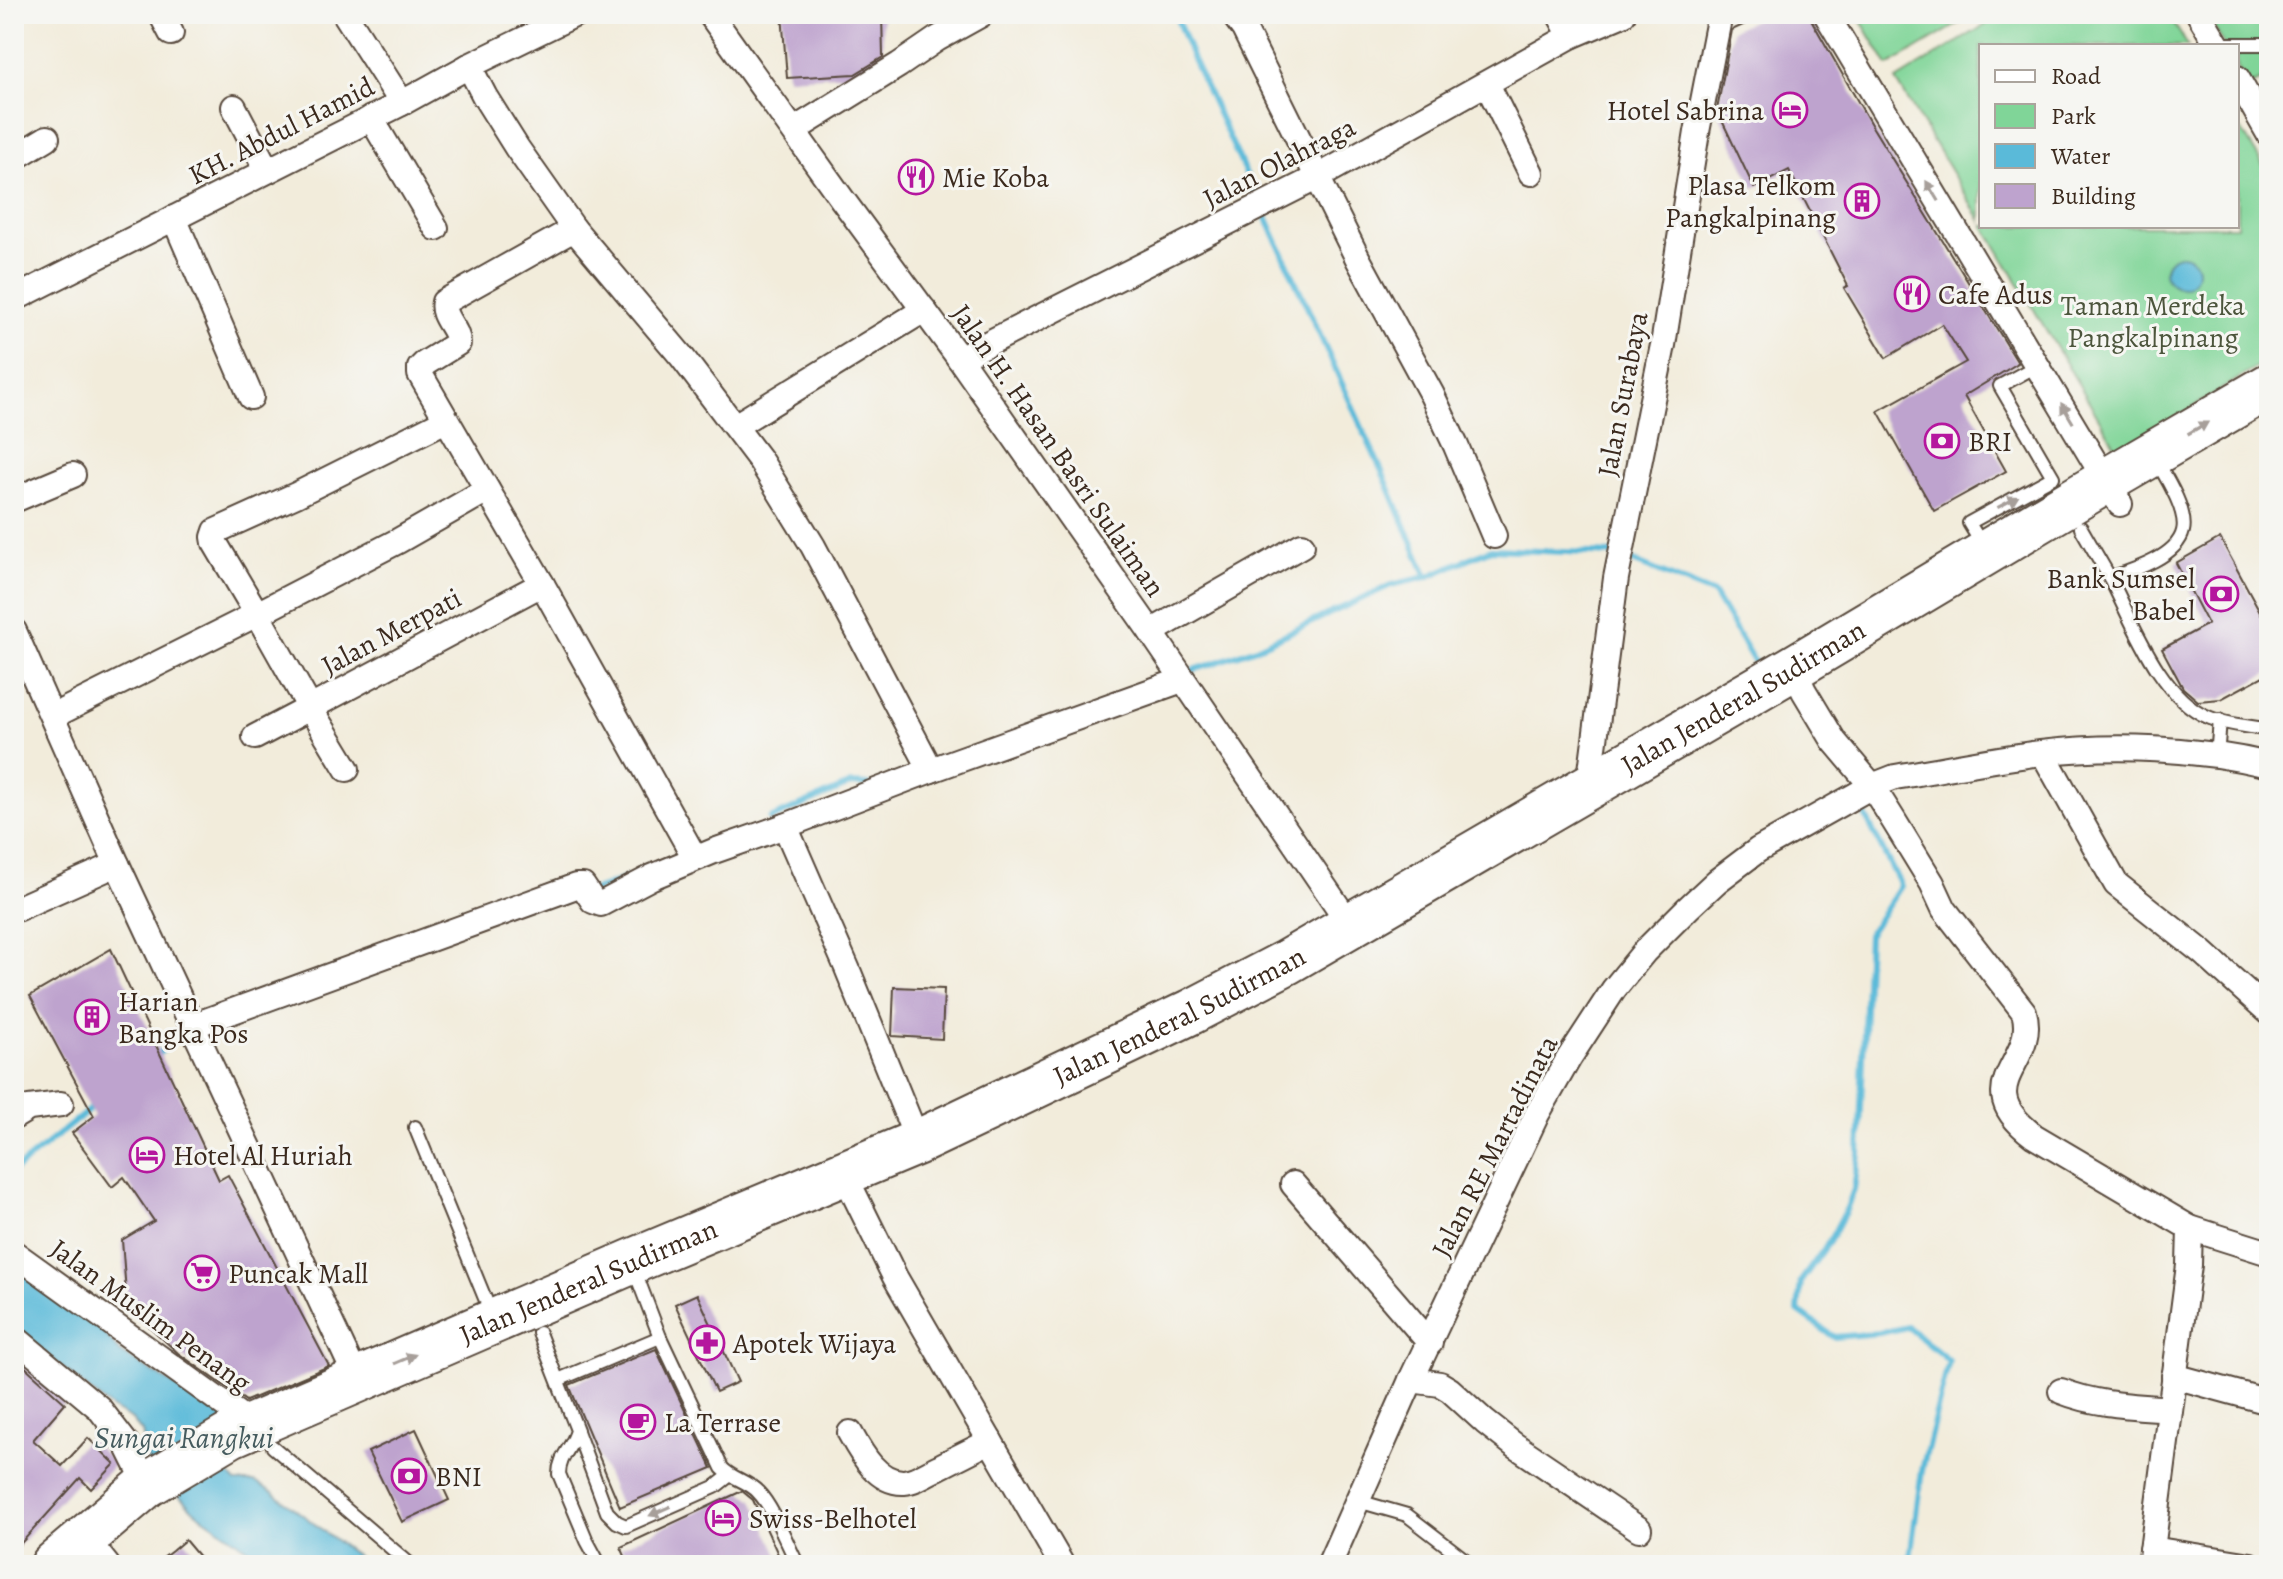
<svg xmlns="http://www.w3.org/2000/svg" width="2283" height="1579" font-family="Alegreya,serif">
	<style>
		.green { fill: #80d598; stroke: #5e805b; stroke-width: 2 }
		.water { fill: #5abad9; stroke: #4a727c; stroke-width: 2 }
		.lines { fill: none; stroke-linecap: round; stroke-linejoin: round }
		.stream { stroke: #5abad9; stroke-width: 6 }
		.building { fill: #bea3ce }
		.lane-casing { stroke: #56473a; stroke-width: 16 }
		.street-casing { stroke: #56473a; stroke-width: 28 }
		.highway-casing { stroke: #56473a; stroke-width: 48 }
		.lane { stroke: #fff; stroke-width: 12 }
		.street { stroke: #fff; stroke-width: 24 }
		.highway { stroke: #fff; stroke-width: 44 }
		.oneway { fill: #a79f9a }
		.labels { text-anchor: middle; stroke-width: 6; stroke-linejoin: round; paint-order: stroke }
		.poi-label { font-size: 28px; fill: #3b2a1e; stroke: #f6f6f2; text-anchor: start }
		.street-label { font-size: 28px; fill: #3b2a1e; stroke: #f6f6f2 }
		.park-label { font-size: 28px; fill: #4c553c; stroke: #f6f6f2 }
		.water-label { font-size: 30px; font-style: italic; fill: #465c5f; stroke: #f6f6f2 }
	</style>
	<rect width="100%" height="100%" fill="#f6f6f2"/>
	<filter id="ink" filterUnits="userSpaceOnUse"><feTurbulence type="fractalNoise" baseFrequency=".0125" numOctaves="2"/><feDisplacementMap in="SourceGraphic" scale="16" xChannelSelector="R" yChannelSelector="G"/><feConvolveMatrix kernelMatrix="1 2 1 2 8 2 1 2 1" color-interpolation-filters="sRGB"/></filter>
	<filter id="wash" filterUnits="userSpaceOnUse"><feTurbulence type="fractalNoise" baseFrequency=".006" numOctaves="4" result="noise"/><feDisplacementMap in="SourceGraphic" scale="32" xChannelSelector="R" yChannelSelector="G"/><feGaussianBlur stdDeviation="1.8" result="paint"/><feColorMatrix in="noise" values="0 0 0 0 0 0 0 0 0 0 0 0 0 0 0 0 0 1.4 0 .05"/><feComposite in="paint" operator="in"/></filter>
	<g filter="url(#wash)">
		<rect width="100%" height="100%" fill="#f2ecdb"/>
		<g class="green">
			<polygon points="1857,14 1975,14 1888,66"/>
			<polygon points="2003,14 2168,14 2188,46 1981,46 1981,221 1896,80"/>
			<polygon points="2206,14 2269,14 2269,77 2248,86 2237,67 2237,46 2225,46"/>
			<polygon points="2237,123 2269,174 2269,359 2127,449 2121,449 2115,445 1984,226 2237,226"/>
		</g>
		<g class="water">
			<circle cx="2181" cy="271" r="16"/>
			<polygon points="14,1264 94,1321 121,1353 229,1418 221,1465 236,1482 255,1482 274,1493 368,1565 272,1565 194,1511 149,1465 142,1432 132,1420 111,1408 14,1328"/>
		</g>
		<g class="lines">
			<g class="stream">
				<polyline points="1175,14 1192,57 1259,202"/>
				<polyline points="1264,212 1384,476 1427,577"/>
				<polyline points="1625,558 1714,594 1759,670"/>
				<polyline points="1187,672 1209,665 1256,648 1391,585 1427,577 1491,549 1615,554"/>
				<polyline points="1864,813 1901,886 1868,935 1859,1154 1854,1189 1847,1208 1829,1242 1801,1281 1798,1311 1834,1337 1879,1333 1908,1327 1949,1361 1922,1470 1909,1565"/>
				<polyline points="770,819 851,784 868,785"/>
				<polyline points="592,891 627,878"/>
				<polyline points="255,1015 372,973"/>
				<polyline points="155,1056 168,1046"/>
				<polyline points="14,1171 94,1106"/>
			</g>
		</g>
		<g id="blocks">
			<g class="building">
				<polygon points="782,14 882,14 883,57 855,74 787,78"/>
				<polygon points="1767,14 1808,14 1873,128 2018,363 1964,396 2006,471 1934,511 1878,411 1966,362 1942,324 1886,358 1844,288 1848,286 1789,170 1754,188 1717,110 1732,30"/>
				<polygon points="2220,538 2269,628 2269,673 2221,699 2198,701 2183,688 2162,649 2208,624 2176,563"/>
				<polygon points="111,949 219,1180 228,1175 329,1366 246,1401 178,1353 127,1306 122,1240 154,1221 124,1177 112,1187 72,1133 94,1116 30,996"/>
				<polygon points="894,987 944,989 942,1039 892,1036"/>
				<polygon points="697,1294 738,1382 716,1392 675,1304"/>
				<polygon points="656,1349 712,1468 620,1507 569,1385"/>
				<polygon points="23,1365 65,1403 33,1440 62,1466 88,1438 115,1464 91,1489 80,1478 14,1551 14,1377"/>
				<polygon points="416,1429 449,1500 402,1522 368,1452"/>
				<polygon points="742,1491 753,1500 783,1565 629,1565 621,1547"/>
				<polygon points="185,1540 206,1565 154,1565 172,1551"/>
			</g>
		</g>
	</g>
	<g filter="url(#ink)">
		<use href="#blocks" fill-opacity="0" stroke="#56473a" stroke-width="2"/>
		<g class="lines">
			<g class="lane-casing">
				<g id="lane">
					<polyline points="2217,44 2269,44"/>
					<path d="M2081 528 2110 578C2131 571 2177 557 2183 531 2188 512 2166 477 2156 460"/>
					<polyline points="1983,546 1969,523 2053,477 2000,386 2038,365"/>
					<path d="M2110 578C2133 623 2160 697 2208 717 2226 725 2250 726 2269 730"/>
					<polyline points="2217,757 2220,720"/>
					<polyline points="415,1127 491,1313"/>
					<path d="M634 1269 660 1337 722 1468C732 1479 748 1481 758 1492 773 1507 788 1546 798 1565"/>
					<path d="M539 1333 577 1430C573 1447 559 1456 559 1474L587 1541 600 1565"/>
					<polyline points="558,1380 660,1337"/>
					<polyline points="577,1431 607,1512 617,1522 626,1526 715,1487 729,1476"/>
					<polyline points="273,1447 411,1565"/>
					<polyline points="1358,1501 1407,1515 1472,1565"/>
				</g>
			</g>
			<g class="street-casing">
				<g id="street">
					<polyline points="161,14 171,33"/>
					<polyline points="345,14 402,103"/>
					<polyline points="710,14 842,199 959,358 1151,632 1351,926"/>
					<polyline points="1233,14 1244,29 1358,259 1432,395 1456,446 1494,536"/>
					<polyline points="1559,14 1571,36"/>
					<polyline points="1826,14 2120,504"/>
					<polyline points="2199,14 2218,46"/>
					<polyline points="469,66 485,97 517,148 574,229 682,357 760,460 813,546 931,770"/>
					<polyline points="2237,78 2269,134"/>
					<polyline points="1487,84 1531,173"/>
					<polyline points="234,107 267,170"/>
					<polyline points="371,118 436,228"/>
					<polyline points="794,130 899,65 937,39 982,14"/>
					<polyline points="14,158 47,138"/>
					<polyline points="174,218 251,397"/>
					<path d="M574 229 444 302C440 317 458 328 458 343L424 364 420 368V374L542 584 695 858"/>
					<polyline points="14,299 402,103 469,66 576,14"/>
					<polyline points="959,358 1318,177 1571,36 1623,14"/>
					<polyline points="446,420 296,495 216,531 214,537 215,543 257,614 398,541 487,490"/>
					<polyline points="735,426 924,310"/>
					<polyline points="14,500 73,475"/>
					<polyline points="14,631 117,864 357,1379"/>
					<polyline points="1151,632 1302,545"/>
					<path d="M1793 668 1804 691 1834 741 1872 786 1894 821 1932 883 1944 909 2024 1012C2039 1064 1965 1084 2034 1136L2190 1228 2189 1265 2150 1565"/>
					<polyline points="53,716 257,614 310,708 542,584"/>
					<polyline points="255,737 310,708 347,769"/>
					<polyline points="2043,753 2116,884 2202,952 2269,1012"/>
					<polyline points="1589,786 1616,578 1663,345 1697,132 1720,14"/>
					<polyline points="785,826 847,968 918,1142"/>
					<polyline points="14,910 117,864"/>
					<polyline points="192,1026 576,886 583,886 593,901 601,904 652,877 714,851 785,826 931,770 1182,680"/>
					<polyline points="14,1117 29,1108 61,1104"/>
					<polyline points="1293,1184 1430,1343"/>
					<polyline points="854,1194 895,1277 1062,1565"/>
					<polyline points="2190,1228 2269,1253"/>
					<polyline points="14,1253 253,1425"/>
					<polyline points="14,1337 99,1408 126,1443 147,1485"/>
					<polyline points="2174,1376 2269,1402"/>
					<polyline points="1411,1380 1440,1384 1450,1390 1485,1422 1513,1444 1639,1529"/>
					<path d="M2061 1391C2096 1405 2134 1406 2170 1409"/>
					<path d="M850 1433C861 1453 877 1483 904 1482 916 1481 928 1472 939 1467 956 1458 973 1450 990 1441"/>
					<polyline points="2152,1549 2251,1565"/>
					<polyline points="99,1555 107,1565"/>
					<path d="M1329 1565 1411 1380 1537 1114 1569 1058 1614 989 1645 951 1688 908 1717 881 1758 850 1872 786 1895 777C1944 769 1993 759 2041 753 2114 744 2198 748 2269 765"/>
				</g>
			</g>
			<g class="highway-casing">
				<g id="highway">
					<path id="s1" d="M53 1565 147 1485 231 1435 631 1262 918 1142 1191 1012 1287 962 1793 668 2106 481 2269 386"/>
				</g>
			</g>
			<use href="#lane" class="lane"/>
			<use href="#street" class="street"/>
			<use href="#highway" class="highway"/>
		</g>
		<defs><path id="oneway-solid" d="M-6-.8H1V-3.2L6.5 0L1 3.2V.8H-6Z" transform="scale(2)"/></defs>
		<g class="oneway">
			<use href="#oneway-solid" transform="translate(1932 191) rotate(-121)"/>
			<use href="#oneway-solid" transform="translate(2067 413) rotate(-121)"/>
			<use href="#oneway-solid" transform="translate(2198 428) rotate(-30)"/>
			<use href="#oneway-solid" transform="translate(2008 502) rotate(-28)"/>
			<use href="#oneway-solid" transform="translate(405 1359) rotate(-23)"/>
			<use href="#oneway-solid" transform="translate(660 1511) rotate(156)"/>
		</g>
	</g>
	<defs>
		<g id="hotel-ring" transform="scale(1.8)"><circle r="9.5" fill="#f6f6f2" stroke="#b5179e" stroke-width="1.5"/><path d="M-6-4.5h1.5V1H6V5H4.5V3h-9V5H-6ZM-4 0a1.8 1.8 0 1 1 3.6 0ZM.5 0V-2.5h3Q6-2.5 6 0Z" fill="#b5179e"/></g>
		<g id="restaurant-ring" transform="scale(1.8)"><circle r="9.5" fill="#f6f6f2" stroke="#b5179e" stroke-width="1.5"/><path d="M-5-6h1v4h1v-4h1v4h1v-4h1v5L-1.5 .5V6h-2V.5L-5-1ZM5-6V6H3V1.5H1.5Q1.5-4 5-6Z" fill="#b5179e"/></g>
		<g id="building-ring" transform="scale(1.8)"><circle r="9.5" fill="#f6f6f2" stroke="#b5179e" stroke-width="1.5"/><path d="M-4-6H4V6H1V3H-1V6H-4ZM-2.5-4.3h1.7v1.8h-1.7ZM.8-4.3h1.7v1.8H.8ZM-2.5-1h1.7V.8h-1.7ZM.8-1h1.7V.8H.8Z" fill="#b5179e"/></g>
		<g id="bank-ring" transform="scale(1.8)"><circle r="9.5" fill="#f6f6f2" stroke="#b5179e" stroke-width="1.5"/><path d="M-6-4H6V4H-6ZM0-2.3a2.3 2.3 0 1 0 0 4.6a2.3 2.3 0 1 0 0-4.6Z" fill="#b5179e"/></g>
		<g id="supermarket-ring" transform="scale(1.8)"><circle r="9.5" fill="#f6f6f2" stroke="#b5179e" stroke-width="1.5"/><path d="M-6-5.5h2.5l.6 2H6L4.5 2H-2.5L-4.4-4H-6ZM-1.5 3.2a1.3 1.3 0 1 0 .1 0ZM3 3.2a1.3 1.3 0 1 0 .1 0Z" fill="#b5179e"/></g>
		<g id="pharmacy-ring" transform="scale(1.8)"><circle r="9.5" fill="#f6f6f2" stroke="#b5179e" stroke-width="1.5"/><path d="M-2-6h4v4h4v4h-4v4h-4v-4h-4v-4h4Z" fill="#b5179e"/></g>
		<g id="cafe-ring" transform="scale(1.8)"><circle r="9.5" fill="#f6f6f2" stroke="#b5179e" stroke-width="1.5"/><path d="M-5.5-4.5H6V0H3Q3 3.5 0 3.5H-2.5Q-5.5 3.5-5.5 0ZM3-3.2v2h1.7v-2ZM-6 4.5H4V6H-6Z" fill="#b5179e"/></g>
	</defs>
	<g fill-rule="evenodd">
		<use href="#hotel-ring" x="1790" y="110"/>
		<use href="#restaurant-ring" x="916" y="177"/>
		<use href="#building-ring" x="1862" y="201"/>
		<use href="#restaurant-ring" x="1912" y="294"/>
		<use href="#bank-ring" x="1942" y="441"/>
		<use href="#bank-ring" x="2221" y="594"/>
		<use href="#building-ring" x="92" y="1017"/>
		<use href="#hotel-ring" x="147" y="1155"/>
		<use href="#supermarket-ring" x="202" y="1273"/>
		<use href="#pharmacy-ring" x="707" y="1343"/>
		<use href="#cafe-ring" x="638" y="1422"/>
		<use href="#bank-ring" x="409" y="1476"/>
		<use href="#hotel-ring" x="723" y="1518"/>
	</g>
	<g class="labels">
		<g class="poi-label">
			<text x="1764" y="120" text-anchor="end">Hotel Sabrina</text>
			<text x="942" y="187">Mie Koba</text>
			<text x="1836" y="195" text-anchor="end">Plasa Telkom<tspan x="1836" dy="32">Pangkalpinang</tspan></text>
			<text x="1938" y="304">Cafe Adus</text>
			<text x="1968" y="451">BRI</text>
			<text x="2195" y="588" text-anchor="end">Bank Sumsel<tspan x="2195" dy="32">Babel</tspan></text>
			<text x="118" y="1011">Harian<tspan x="118" dy="32">Bangka Pos</tspan></text>
			<text x="173" y="1165">Hotel Al Huriah</text>
			<text x="228" y="1283">Puncak Mall</text>
			<text x="733" y="1353">Apotek Wijaya</text>
			<text x="664" y="1432">La Terrase</text>
			<text x="435" y="1486">BNI</text>
			<text x="749" y="1528">Swiss-Belhotel</text>
		</g>
		<g class="street-label">
			<text transform="translate(281 130) rotate(-27)" y="10">KH. Abdul Hamid</text>
			<text transform="translate(1279 162) rotate(-27)" y="10">Jalan Olahraga</text>
			<text transform="translate(1622 394) rotate(-79)" y="10">Jalan Surabaya</text>
			<text transform="translate(1059 450) rotate(55)" y="10">Jalan H. Hasan Basri Sulaiman</text>
			<text transform="translate(391 631) rotate(-28)" y="10">Jalan Merpati</text>
			<text dy="10" stroke="none"><textPath href="#s1" startOffset="1906">Jalan Jenderal Sudirman</textPath></text>
			<text dy="10" stroke="none"><textPath href="#s1" startOffset="1258">Jalan Jenderal Sudirman</textPath></text>
			<text transform="translate(1494 1146) rotate(-63)" y="10">Jalan RE Martadinata</text>
			<text dy="10" stroke="none"><textPath href="#s1" startOffset="610">Jalan Jenderal Sudirman</textPath></text>
			<text transform="translate(151 1315) rotate(36)" y="10">Jalan Muslim Penang</text>
		</g>
		<g class="park-label">
			<text x="2153" y="315">Taman Merdeka<tspan x="2153" dy="32">Pangkalpinang</tspan></text>
		</g>
		<g class="water-label">
			<text x="184" y="1448">Sungai Rangkui</text>
		</g>
	</g>
	<rect width="2283" height="1579" fill="none" stroke="#f6f6f2" stroke-width="48"/>
	<rect x="1979" y="44" width="260" height="184" fill="#f6f6f2" stroke="#aba49d" stroke-width="2"/>
	<rect x="1995" y="70" width="40" height="12" fill="#ffffff" stroke="#aba49d" stroke-width="2"/>
	<text x="2051" y="84" font-size="24" fill="#3b2a1e">Road</text>
	<rect x="1995" y="104" width="40" height="24" fill="#80d598" stroke="#aba49d" stroke-width="2"/>
	<text x="2051" y="124" font-size="24" fill="#3b2a1e">Park</text>
	<rect x="1995" y="144" width="40" height="24" fill="#5abad9" stroke="#aba49d" stroke-width="2"/>
	<text x="2051" y="164" font-size="24" fill="#3b2a1e">Water</text>
	<rect x="1995" y="184" width="40" height="24" fill="#bea3ce" stroke="#aba49d" stroke-width="2"/>
	<text x="2051" y="204" font-size="24" fill="#3b2a1e">Building</text>
</svg>
